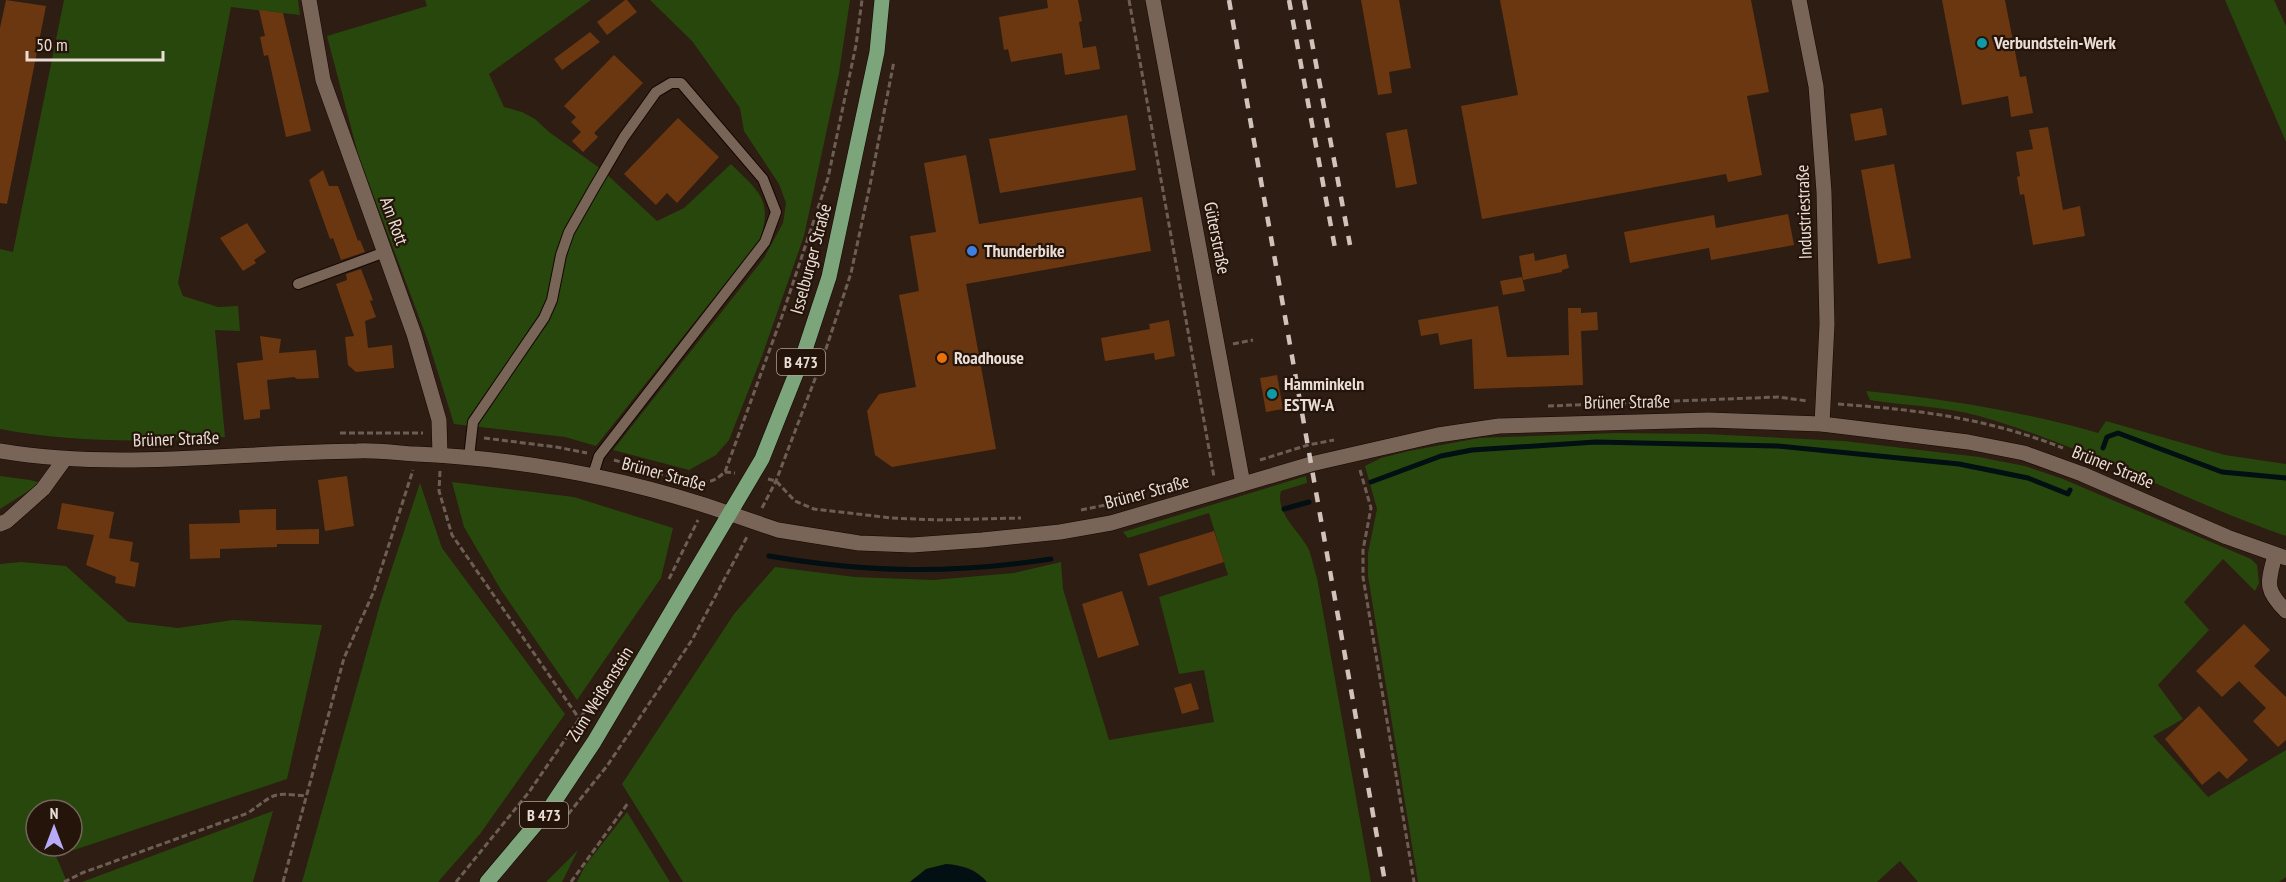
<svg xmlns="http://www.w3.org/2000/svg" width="2286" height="882" font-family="'PT Sans Narrow',sans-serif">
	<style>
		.green { fill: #27470d; fill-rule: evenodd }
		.water { fill: #020f13 }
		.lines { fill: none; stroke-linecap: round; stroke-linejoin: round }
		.stream { stroke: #020f13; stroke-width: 5 }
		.building { fill: #6b3710 }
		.service-casing { stroke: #150701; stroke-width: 12 }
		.minor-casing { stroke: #150701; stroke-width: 16 }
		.secondary-casing { stroke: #150701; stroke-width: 16 }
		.primary-casing { stroke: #150701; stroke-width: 16 }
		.path { stroke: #6d5e54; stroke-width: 3; stroke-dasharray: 6 3; stroke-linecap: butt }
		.service { stroke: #796558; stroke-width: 10 }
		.minor { stroke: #796558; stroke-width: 15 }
		.secondary { stroke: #796558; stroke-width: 15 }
		.primary { stroke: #7da57b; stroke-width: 15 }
		.rail { stroke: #d0c3bb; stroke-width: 4.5; stroke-dasharray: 10 10; stroke-linecap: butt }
		.culture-dot { fill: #0f9aa8; stroke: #241409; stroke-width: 2 }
		.shop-dot { fill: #3f7fe0; stroke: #241409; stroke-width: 2 }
		.food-dot { fill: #e8710a; stroke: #241409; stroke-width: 2 }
		.labels { text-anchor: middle; stroke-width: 4.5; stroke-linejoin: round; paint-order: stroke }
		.shield { fill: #241409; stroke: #aea198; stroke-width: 1.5 }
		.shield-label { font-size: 16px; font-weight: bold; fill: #e9ddd6 }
		.poi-label { font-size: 18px; font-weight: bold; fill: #e9ddd6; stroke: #241409; text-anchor: start }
		.street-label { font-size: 18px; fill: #e9ddd6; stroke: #241409 }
	</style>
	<rect width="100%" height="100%" fill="#2e1d12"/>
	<g class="green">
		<path d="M64 0H298L300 15 231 7 178 283 183 296 218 307 238 306 240 331 215 330 225 437C149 442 74 443 0 429V249L13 252Z"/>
		<path d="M425 0H591L489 74 504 107 522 112 535 119 549 132 601 169 657 221 684 208 731 164C759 192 773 199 760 240L596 446 565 437 454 424 429 344 358 154 327 36 427 6Z"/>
		<polygon points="650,0 850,0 839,73 804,236 762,356 729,440 716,455 689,470 613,450 764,258 783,223 786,203 779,184 744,131 740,108 692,41"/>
		<polygon points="2225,0 2274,0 2286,26 2286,142"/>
		<path d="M1866 391C1945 399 2022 411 2098 433L2106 421 2225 455 2286 464V536C2182 500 2085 446 1979 416 1944 406 1906 406 1870 400Z"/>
		<polygon points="1616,433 1707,434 1844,441 1979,457 2025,466 2063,479 2251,559 2257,565 2259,583 2255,591 2223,559 2184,602 2209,630 2158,685 2183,719 2153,736 2208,797 2286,750 2286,877 2279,882 1918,882 1900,861 1877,882 1418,882 1368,576 1368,553 1377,509 1365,466 1381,458 1409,451 1479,438"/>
		<polygon points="0,476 30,480 41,483 0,509"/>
		<path d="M1306 476 1307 483 1281 491C1275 514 1300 531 1309 550 1312 558 1314 569 1317 578L1371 882H987C970 863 957 864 935 870 925 873 918 874 910 882H683L622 784 734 614 775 567 855 577 933 580 1014 573 1061 562 1063 589 1109 740 1214 722 1204 670 1179 674 1159 597 1228 575 1209 513 1128 538 1123 532Z"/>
		<polygon points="452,482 574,497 673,528 661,578 577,700 501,590 464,527"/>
		<polygon points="420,483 442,548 565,714 480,834 438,882 302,882 381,601"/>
		<path d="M21 562 66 566 128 622 178 628 233 620 322 625 287 779 56 856 67 882H0V564ZM36 810H72V846H36Z"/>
		<polygon points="273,811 253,882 82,882"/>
		<polygon points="627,812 670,882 577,882 585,866"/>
		<polygon points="578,850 562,882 546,882"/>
	</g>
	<path class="water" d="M946 864C962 865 976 870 987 882H910L926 869Z"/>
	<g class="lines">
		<g class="stream">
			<polyline points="2103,448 2107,437 2118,433 2222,472 2286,478"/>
			<polyline points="1371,482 1441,456 1472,450 1596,442 1777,446 1959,464 2028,478 2068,494 2070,490"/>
			<polyline points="1284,509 1309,502"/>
			<path d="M769 556C868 573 951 574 1051 559"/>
		</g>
	</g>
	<g class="building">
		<polygon points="6,0 46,6 7,204 0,203 0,28"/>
		<polygon points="625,0 627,0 637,12 607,35 597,22"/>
		<polygon points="1047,0 1078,0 1082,21 1079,22 1083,48 1096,46 1100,69 1065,75 1062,53 1011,62 1008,49 1004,50 999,17 1048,8"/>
		<polygon points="1361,0 1399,0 1411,68 1389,72 1392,93 1378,95"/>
		<polygon points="1500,0 1751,0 1769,92 1747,96 1762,175 1728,182 1726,174 1482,219 1461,106 1518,95"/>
		<polygon points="1942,0 2005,0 2020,77 2026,76 2033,113 2011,117 2008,96 1962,105"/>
		<polygon points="259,10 283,13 311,131 286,137 268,55 264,56 260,37 265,36"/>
		<polygon points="590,32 600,42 562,70 554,59"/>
		<polygon points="614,55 643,83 594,133 598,137 583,152 572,141 581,132 571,122 576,117 564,106"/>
		<polygon points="1882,108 1887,135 1855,141 1850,114"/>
		<polygon points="1127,115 1136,170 1000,193 989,139"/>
		<polygon points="678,118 719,157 677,203 667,193 656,205 624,174"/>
		<polygon points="2048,127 2063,210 2080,206 2085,236 2033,245 2024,194 2020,195 2017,177 2020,176 2016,152 2033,149 2029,130"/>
		<polygon points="1407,129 1417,184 1396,188 1386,133"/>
		<polygon points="966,155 979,224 1142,197 1151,251 966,284 996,449 892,467 875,455 867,411 879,394 916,387 899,295 919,291 910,236 936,232 924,163"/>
		<polygon points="1894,164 1911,258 1878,264 1861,170"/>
		<polygon points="323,170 329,186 338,186 358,241 360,240 365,252 341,260 333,238 330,239 309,180"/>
		<polygon points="1788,214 1794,245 1711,260 1709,248 1630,263 1624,232 1714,215 1716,228"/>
		<polygon points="247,223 266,252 254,260 256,263 243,271 220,238"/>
		<polygon points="1534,253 1535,261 1566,254 1569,268 1562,270 1562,272 1523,280 1519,256"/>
		<polygon points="361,269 373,300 370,301 376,317 365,321 368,348 392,345 394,368 356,372 348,365 345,337 354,336 336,284 347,280 346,274"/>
		<polygon points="1522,277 1525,291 1503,295 1500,281"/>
		<polygon points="1498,306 1507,357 1569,355 1568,308 1581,308 1581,313 1597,312 1598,330 1581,331 1583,385 1474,389 1472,339 1440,345 1438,333 1421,336 1418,320"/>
		<polygon points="1169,320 1175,356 1155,360 1154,353 1105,361 1101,338 1150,329 1149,324"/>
		<polygon points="260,336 281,339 279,353 316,350 319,378 297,379 294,377 267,380 270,409 260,410 260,418 244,420 237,363 263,360"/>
		<polygon points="1277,375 1283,409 1266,412 1260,378"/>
		<polygon points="347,476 354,526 325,531 318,480"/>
		<polygon points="62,503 114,512 109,538 133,542 130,561 139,563 135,587 115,583 116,577 86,565 94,535 57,529"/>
		<polygon points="276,509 276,530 319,529 319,544 277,544 277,547 220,549 220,558 190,559 189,524 240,523 239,510"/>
		<polygon points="1214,531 1224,562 1148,586 1139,554"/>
		<polygon points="1122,591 1139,645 1098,658 1082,604"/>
		<polygon points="2244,624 2270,650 2254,666 2286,697 2286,740 2278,747 2253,721 2266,708 2239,681 2222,697 2196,671"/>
		<polygon points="1191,683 1199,709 1182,714 1174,688"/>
		<polygon points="2199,706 2248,760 2227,779 2219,771 2202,785 2165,739"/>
	</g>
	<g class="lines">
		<g class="service-casing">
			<g id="service">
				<polyline points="298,284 385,252"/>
				<polyline points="469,457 473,422 544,318 552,300 561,255 569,232 594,188 624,137 656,92 671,83 681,83 763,179 776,212 765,242 599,456 593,475"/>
			</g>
		</g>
		<g class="minor-casing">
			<g id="minor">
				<polyline points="309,0 323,80 414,334 439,420 440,455"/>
				<polyline points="1153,0 1243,484"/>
				<polyline points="1799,0 1816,86 1824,192 1827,324 1822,424"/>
				<path d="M0 451C119 471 238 452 357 451 377 450 397 453 416 454 524 459 628 478 731 514"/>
				<polyline points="0,524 7,521 43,489 64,460"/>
				<path d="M2275 555C2268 583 2264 589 2286 611"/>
			</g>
		</g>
		<g class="secondary-casing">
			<polyline id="secondary" points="731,514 778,530 859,543 912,545 982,540 1060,532 1111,523 1311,464 1438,435 1499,426 1708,420 1822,424 1968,442 2024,453 2082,474 2227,537 2286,558"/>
		</g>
		<g class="primary-casing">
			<polyline id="primary" points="487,882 552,805 594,742 762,459 803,356 829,277 877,52 882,0"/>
		</g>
		<g class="path">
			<polyline points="1129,0 1214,477"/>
			<polyline points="1233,344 1253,340"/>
			<path d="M1838 404C1920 410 1986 418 2063 448"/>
			<polyline points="1548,406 1778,397 1808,401"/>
			<polyline points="340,433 423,433"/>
			<polyline points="484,438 556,447 587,453"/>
			<path d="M614 460C639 467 680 482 705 482 713 482 719 477 725 472L782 316 828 178 856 45 862 0"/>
			<polyline points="1260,460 1308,445 1334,440"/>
			<polyline points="1360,470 1371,508 1363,550 1363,577 1414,882"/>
			<polyline points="440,471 439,491 452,535 585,727"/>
			<polyline points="725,472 735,473"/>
			<polyline points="768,479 776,481 795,501 814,509 892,518 937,520 1021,518"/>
			<polyline points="762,508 776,481 823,358 851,273 870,185 894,61"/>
			<polyline points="1081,510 1115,503"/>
			<polyline points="669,579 698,520"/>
			<polyline points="557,828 607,766 692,640 748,535"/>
			<path d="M64 882 82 873 248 813C275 794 271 792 305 796"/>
			<polyline points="283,882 344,658 374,591 413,470"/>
			<polyline points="456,882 529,792 629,647"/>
			<polyline points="571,882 628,803"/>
		</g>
		<use href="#service" class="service"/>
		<use href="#minor" class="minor"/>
		<use href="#secondary" class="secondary"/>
		<use href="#primary" class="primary"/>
		<g class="rail">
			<polyline points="1229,0 1385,882"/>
			<polyline points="1289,0 1335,248"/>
			<polyline points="1304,0 1350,245"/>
		</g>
	</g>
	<g class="culture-dot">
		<circle cx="1982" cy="43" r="6"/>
		<circle cx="1272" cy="394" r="6"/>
	</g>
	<circle class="shop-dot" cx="972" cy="251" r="6"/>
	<circle class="food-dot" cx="942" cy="358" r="6"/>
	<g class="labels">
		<g class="shield">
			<rect x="777" y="349" width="48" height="26" rx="4.5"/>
			<rect x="520" y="802" width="48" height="26" rx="4.5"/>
		</g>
		<g class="shield-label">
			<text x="801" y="368">B 473</text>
			<text x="544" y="821">B 473</text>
		</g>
		<g class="poi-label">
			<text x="1994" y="49">Verbundstein-Werk</text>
			<text x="984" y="257">Thunderbike</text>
			<text x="954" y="364">Roadhouse</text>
			<text x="1284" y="390">Hamminkeln<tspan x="1284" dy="21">ESTW-A</tspan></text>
		</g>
		<g class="street-label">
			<text transform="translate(1804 212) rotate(-92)" y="6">Industriestraße</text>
			<text transform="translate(394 221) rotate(70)" y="6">Am Rott</text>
			<text transform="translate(1217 238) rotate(79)" y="6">Güterstraße</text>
			<text transform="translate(811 259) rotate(-75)" y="6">Isselburger Straße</text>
			<text transform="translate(1627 402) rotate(-1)" y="6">Brüner Straße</text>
			<text transform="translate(176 439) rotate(-2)" y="6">Brüner Straße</text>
			<text transform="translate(2113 467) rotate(22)" y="6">Brüner Straße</text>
			<text transform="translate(664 474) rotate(15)" y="6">Brüner Straße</text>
			<text transform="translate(1147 492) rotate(-15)" y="6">Brüner Straße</text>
			<text transform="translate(600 694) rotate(-58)" y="6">Zum Weißenstein</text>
		</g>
	</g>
	<g transform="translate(54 828)"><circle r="28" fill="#241409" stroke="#73645b" stroke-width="1.5"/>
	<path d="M0-4.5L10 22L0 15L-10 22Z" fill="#b7abf8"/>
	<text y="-9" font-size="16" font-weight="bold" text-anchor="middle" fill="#e9ddd6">N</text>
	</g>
	<path d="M27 51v9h136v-9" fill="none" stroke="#e9ddd6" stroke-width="3"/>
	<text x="36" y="51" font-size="18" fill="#e9ddd6" stroke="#241409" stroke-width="4.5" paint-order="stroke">50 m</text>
</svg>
